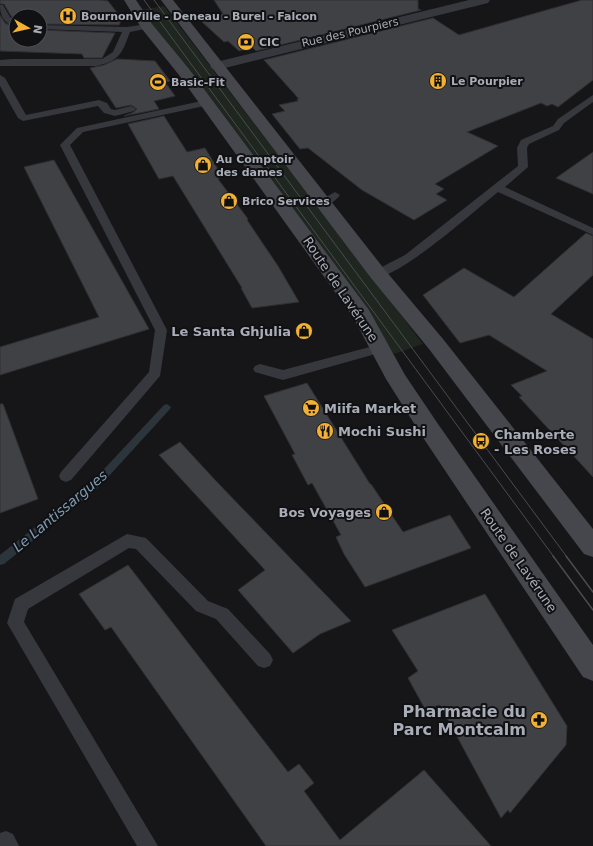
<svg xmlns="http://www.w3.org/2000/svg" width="593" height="846" font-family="'DejaVu Sans',sans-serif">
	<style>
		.green { fill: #1e261f }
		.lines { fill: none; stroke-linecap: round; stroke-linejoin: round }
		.stream { fill: #2c353c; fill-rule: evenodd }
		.building { fill: #404145; stroke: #303034 }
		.lane { fill: #37383d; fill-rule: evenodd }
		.street { fill: #37383d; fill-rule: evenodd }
		.secondary { fill: #45474d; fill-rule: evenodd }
		.tram-far1 { stroke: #4a4c52; stroke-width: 1 }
		.tram { stroke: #4a4c52; stroke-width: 1.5 }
		.labels { text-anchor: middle; stroke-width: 4; stroke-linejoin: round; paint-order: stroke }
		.far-poi-label { font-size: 11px; font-weight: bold; fill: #a8adb8; stroke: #111113; text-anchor: start }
		.far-street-label { font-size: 11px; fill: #a8adb8; stroke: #111113 }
		.street-label { font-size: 13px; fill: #a8adb8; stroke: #111113 }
		.poi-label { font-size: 13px; font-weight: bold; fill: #a8adb8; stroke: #111113; text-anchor: start }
		.water-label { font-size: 14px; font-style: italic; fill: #7f9bb3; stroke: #111113 }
		.near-poi-label { font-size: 16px; font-weight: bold; fill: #a8adb8; stroke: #111113; text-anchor: end }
	</style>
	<rect width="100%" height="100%" fill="#161618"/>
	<polygon class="green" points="164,6 423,344 394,354 217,107 140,10"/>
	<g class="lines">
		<polygon class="stream" points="167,404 171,407 170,409 98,488 4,564 0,565 0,555 92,482 164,405"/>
	</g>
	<g class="building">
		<polygon points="0,0 100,0 108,1 122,19 119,25 40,24 40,16 16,16 16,19 11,16 4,4 0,4"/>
		<polygon points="214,0 418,0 418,9 421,10 256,51 252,47 239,51 228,41 224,42 200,20 223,14"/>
		<polygon points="582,0 593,0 593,80 558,107 552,104 547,106 541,103 467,132 498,146 435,184 444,189 436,194 447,200 414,220 362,190 308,148 300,149 272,114 285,111 279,105 298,101 297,99 299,99 264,60 433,18 459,35"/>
		<polygon points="0,15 5,23 16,28 16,40 40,40 40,30 115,33 102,58 84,58 82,54 0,51"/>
		<polygon points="117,59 155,61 170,81 165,82 175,96 154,101 159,109 124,116 134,112 137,109 131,105 116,108 90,68 104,65"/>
		<polygon points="164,116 187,152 205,148 219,171 216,172 220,178 218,179 248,219 247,220 278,266 299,302 252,308 241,288 242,288 173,176 159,179 128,124"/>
		<polygon points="593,152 593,194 556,178"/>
		<polygon points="54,160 149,329 0,375 0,347 99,317 24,167"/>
		<polygon points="586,233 593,236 593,275 551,314 593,339 593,477 519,397 522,396 511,385 547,371 489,335 460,343 423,295 464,268 514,297"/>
		<polygon points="307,383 370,484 371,484 403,532 450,515 471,548 365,587 344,554 336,537 341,535 312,483 308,485 292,455 295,454 264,396"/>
		<polygon points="0,404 3,404 38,499 0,513"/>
		<polygon points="180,442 216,481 351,621 320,634 293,653 238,590 265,570 159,455"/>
		<polygon points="128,565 288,772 299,764 314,783 304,791 340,840 424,770 491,846 266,846 111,627 105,630 79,594"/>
		<polygon points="485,594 567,726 566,745 510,813 508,810 501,818 440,705 425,709 408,678 418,671 392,630"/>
	</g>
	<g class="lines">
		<g class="lane">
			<path d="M0 5H3L10 17 16 21V27C4 24 0 16 0 5Z"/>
			<path d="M147 24 151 26 150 28 130 32C122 53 120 61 96 66H0V60L12 59H102L113 52 122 32 40 29V25L127 27Z"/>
			<polygon points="0,75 5,78 26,115 99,100 107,103 111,109 115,110 131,106 136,109 134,111 115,116 104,113 98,106 23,121 18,118 0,86"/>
			<path d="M593 95V102L564 123 559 130 529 144 527 148 528 167 505 187 593 228V235L498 192C478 208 395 282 374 277L372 274 374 271 405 255 518 166 517 148 521 140 553 126 558 119Z"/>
			<polygon points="206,100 211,103 209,105 83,132 70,145 167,330 160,376 71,480 66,482 61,480 59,476 61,472 149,372 155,330 60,145 77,128"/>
			<path d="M335 192 340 195C336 201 327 207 319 205L318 203 319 201Z"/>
			<polygon points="381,344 386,345 387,348 386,351 283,380 255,372 253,369 255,366 260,364 283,370"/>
			<polygon points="127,534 146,538 208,601 228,609 270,654 273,660 270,666 264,668 258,666 216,619 196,611 136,549 129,548 28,609 24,622 158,846 137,846 7,623 15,599"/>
			<polygon points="6,831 13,834 19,846 0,846 0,833"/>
		</g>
		<polygon class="street" points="469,0 490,0 488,3 217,70 212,69 210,66 212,63"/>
		<g class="secondary">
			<polygon points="124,0 136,0 152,24 189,69 369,310 405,375 438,424 593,645 593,681 583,677 422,436 386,379 353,317 179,75 142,29"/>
			<polygon points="161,0 173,0 385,270 443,339 593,529 593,557 584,554 429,349 371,278"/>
		</g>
		<g class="tram-far1">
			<polyline points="144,0 554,557"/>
			<polyline points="154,0 567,557"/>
		</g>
		<g class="tram">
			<polyline points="553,556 593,610"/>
			<polyline points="566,556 593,592"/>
		</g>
	</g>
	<defs>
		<g id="hospital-disc" transform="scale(0.9)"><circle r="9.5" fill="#f2b134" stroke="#111113"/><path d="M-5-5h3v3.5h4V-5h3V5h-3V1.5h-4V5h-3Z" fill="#111"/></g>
		<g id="bank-disc" transform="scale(0.9)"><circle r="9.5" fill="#f2b134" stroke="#111113"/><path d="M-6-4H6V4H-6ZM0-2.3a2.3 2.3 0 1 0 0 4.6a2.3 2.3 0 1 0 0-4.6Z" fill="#111"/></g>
		<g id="building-disc" transform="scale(0.9)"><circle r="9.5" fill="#f2b134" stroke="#111113"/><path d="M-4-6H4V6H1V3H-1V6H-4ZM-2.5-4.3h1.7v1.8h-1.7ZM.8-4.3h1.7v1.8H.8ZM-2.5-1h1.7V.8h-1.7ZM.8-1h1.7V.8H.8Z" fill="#111"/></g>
		<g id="stadium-disc" transform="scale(0.9)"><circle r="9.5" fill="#f2b134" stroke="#111113"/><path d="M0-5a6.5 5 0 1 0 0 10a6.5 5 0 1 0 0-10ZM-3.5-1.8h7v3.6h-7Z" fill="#111"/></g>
		<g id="shop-disc" transform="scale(0.9)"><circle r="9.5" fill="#f2b134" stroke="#111113"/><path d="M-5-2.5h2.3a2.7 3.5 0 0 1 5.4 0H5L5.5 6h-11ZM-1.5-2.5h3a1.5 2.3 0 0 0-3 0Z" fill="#111"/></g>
		<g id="supermarket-disc" transform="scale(0.9)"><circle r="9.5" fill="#f2b134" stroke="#111113"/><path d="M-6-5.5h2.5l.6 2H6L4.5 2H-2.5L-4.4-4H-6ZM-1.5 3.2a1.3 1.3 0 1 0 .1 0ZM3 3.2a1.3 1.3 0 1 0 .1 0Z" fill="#111"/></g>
		<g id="restaurant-disc" transform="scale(0.9)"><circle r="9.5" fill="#f2b134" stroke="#111113"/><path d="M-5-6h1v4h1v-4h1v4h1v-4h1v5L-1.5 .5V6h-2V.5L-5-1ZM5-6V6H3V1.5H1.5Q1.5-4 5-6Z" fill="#111"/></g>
		<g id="bus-disc" transform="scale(0.9)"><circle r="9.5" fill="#f2b134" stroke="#111113"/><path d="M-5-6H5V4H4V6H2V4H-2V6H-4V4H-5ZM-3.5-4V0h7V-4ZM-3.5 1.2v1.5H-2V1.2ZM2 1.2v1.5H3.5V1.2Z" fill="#111"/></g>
		<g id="pharmacy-disc" transform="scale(0.9)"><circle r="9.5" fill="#f2b134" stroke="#111113"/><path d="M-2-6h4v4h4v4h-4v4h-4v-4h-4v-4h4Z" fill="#111"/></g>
	</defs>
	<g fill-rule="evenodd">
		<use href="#hospital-disc" x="68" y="16"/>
		<use href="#bank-disc" x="246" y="42"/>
		<use href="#building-disc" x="438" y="81"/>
		<use href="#stadium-disc" x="158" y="82"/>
		<use href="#shop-disc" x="203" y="165"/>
		<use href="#shop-disc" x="229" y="201"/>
		<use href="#shop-disc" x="304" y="331"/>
		<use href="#supermarket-disc" x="311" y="408"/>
		<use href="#restaurant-disc" x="325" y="431"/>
		<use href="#bus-disc" x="481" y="441"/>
		<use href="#shop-disc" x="384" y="512"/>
		<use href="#pharmacy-disc" x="539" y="720"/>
	</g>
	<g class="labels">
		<g class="far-poi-label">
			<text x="81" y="20">BournonVille - Deneau - Burel - Falcon</text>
			<text x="259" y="46">CIC</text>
			<text x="451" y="85">Le Pourpier</text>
			<text x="171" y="86">Basic-Fit</text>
			<text x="216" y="163">Au Comptoir<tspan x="216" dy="13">des dames</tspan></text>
			<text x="242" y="205">Brico Services</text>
		</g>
		<g class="far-street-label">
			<text transform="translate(350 32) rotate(-13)" y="4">Rue des Pourpiers</text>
		</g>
		<g class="street-label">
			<text transform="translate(341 289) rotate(56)" y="5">Route de Lavérune</text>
			<text transform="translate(519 560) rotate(55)" y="5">Route de Lavérune</text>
		</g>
		<g class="poi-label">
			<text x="291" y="336" text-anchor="end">Le Santa Ghjulia</text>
			<text x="324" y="413">Miifa Market</text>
			<text x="338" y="436">Mochi Sushi</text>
			<text x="494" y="439">Chamberte<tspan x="494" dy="15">- Les Roses</tspan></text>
			<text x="371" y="517" text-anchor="end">Bos Voyages</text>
		</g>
		<g class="water-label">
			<text transform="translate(60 511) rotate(-40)" y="5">Le Lantissargues</text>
		</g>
		<g class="near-poi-label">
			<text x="526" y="717">Pharmacie du<tspan x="526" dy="18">Parc Montcalm</tspan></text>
		</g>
	</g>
	<g transform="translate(28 28) rotate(98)"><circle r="19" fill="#111113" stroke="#4d4f55"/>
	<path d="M0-3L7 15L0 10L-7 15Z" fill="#f2b134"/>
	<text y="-6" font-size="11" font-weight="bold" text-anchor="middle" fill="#a8adb8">N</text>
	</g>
</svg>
